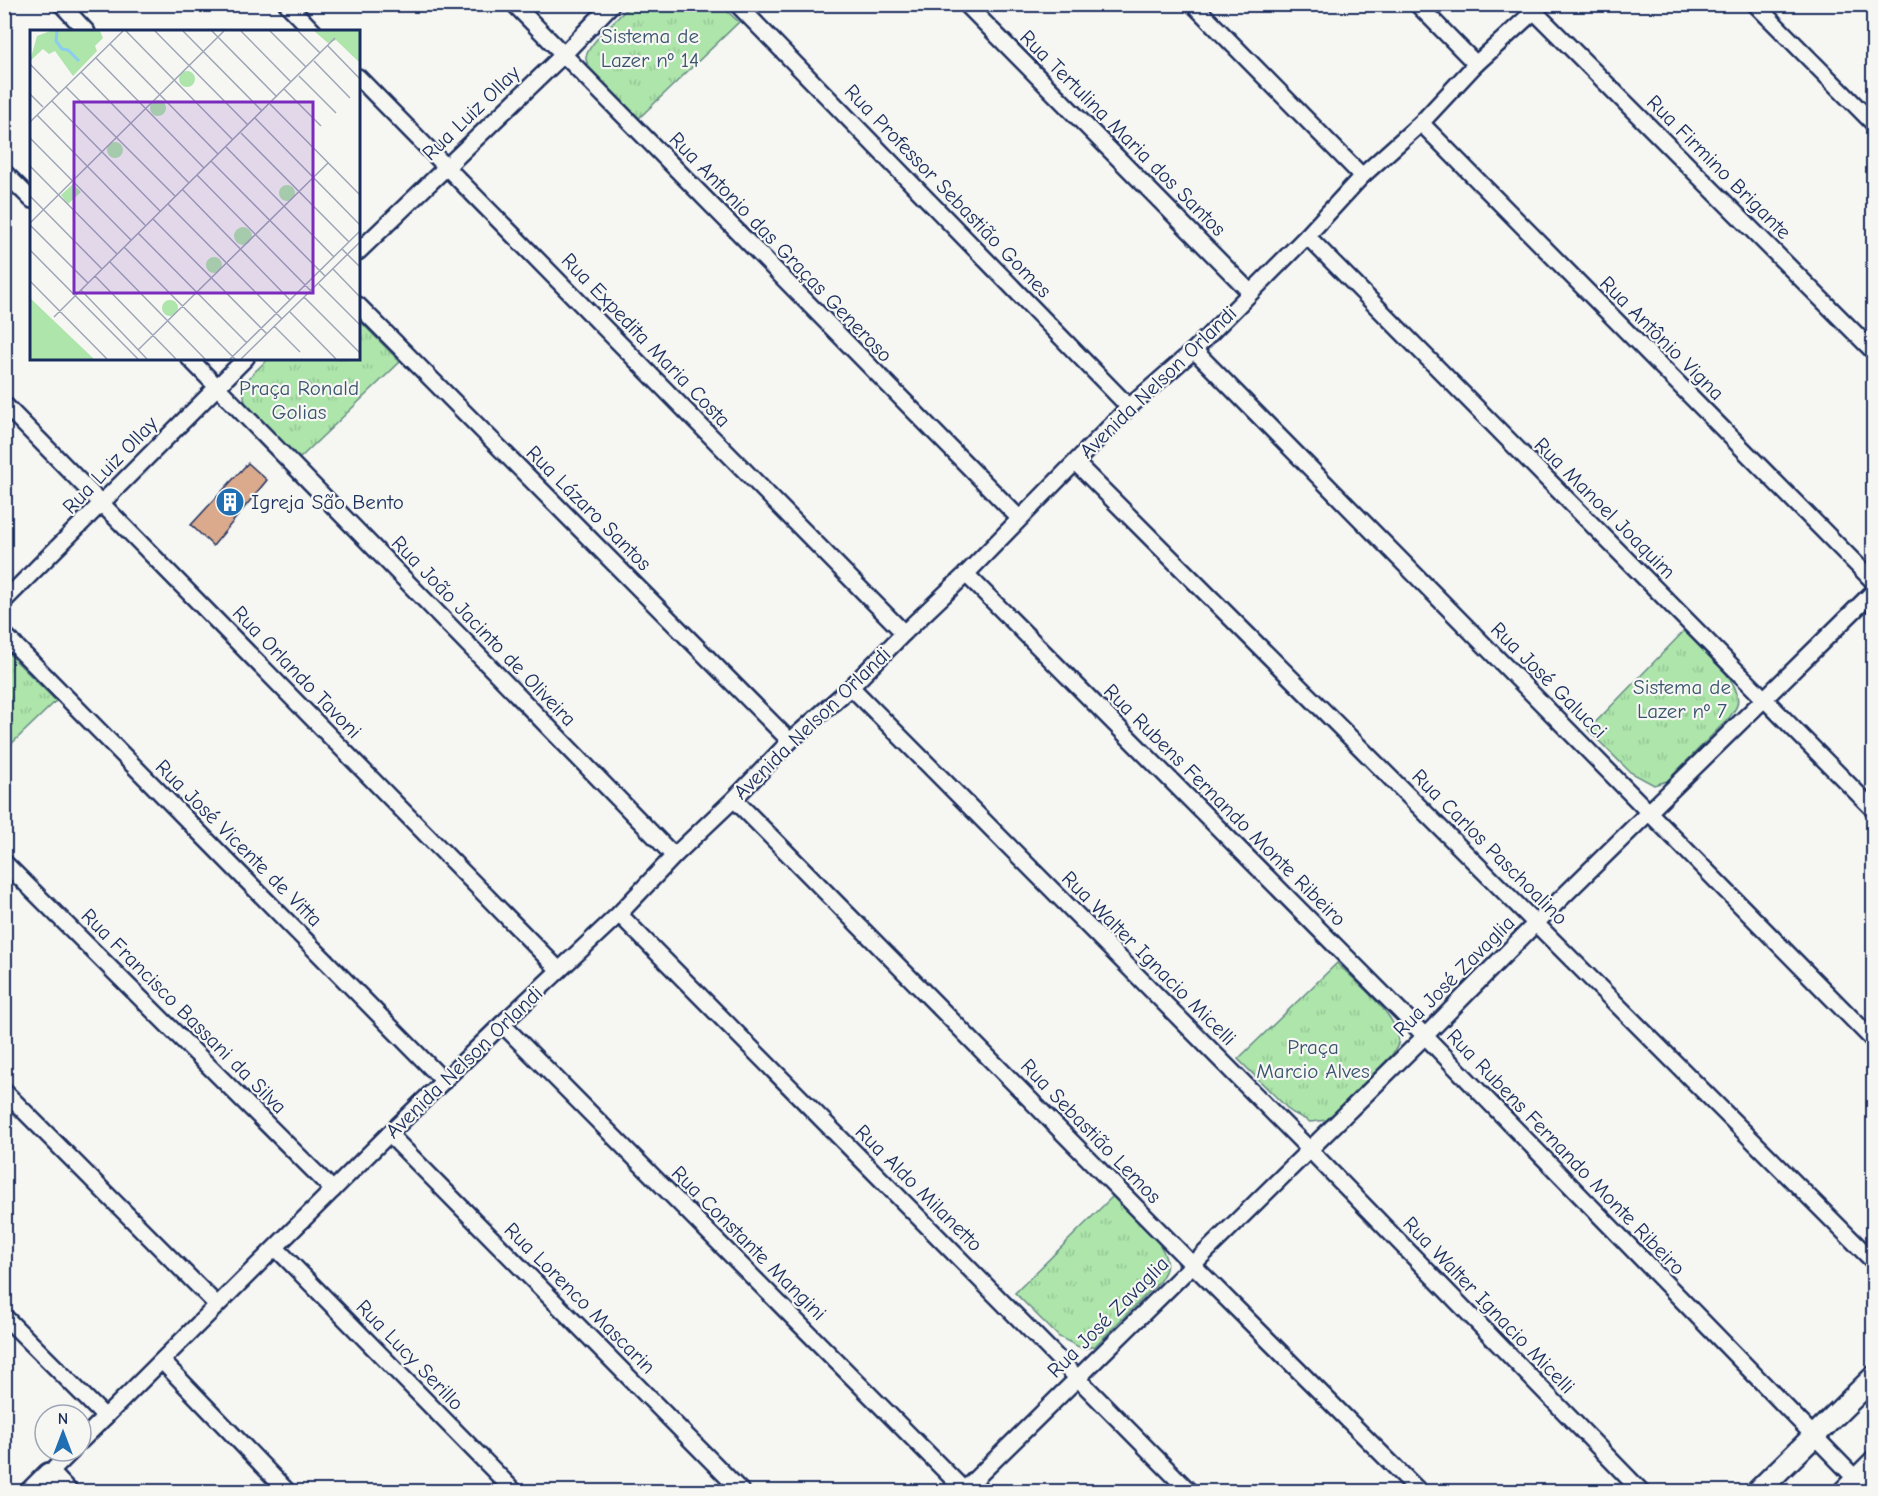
<svg xmlns="http://www.w3.org/2000/svg" width="1878" height="1496" font-family="'Comic Neue',sans-serif">
	<style>
		.park { fill: url(#park-tufts); stroke: #648a84; stroke-width: 1.5 }
		.building { fill: #dbaa8d; stroke: #1b2f5e; stroke-width: 1.5 }
		.lines { fill: none; stroke-linecap: round; stroke-linejoin: round }
		.minor-casing { stroke: #1b2f5e; stroke-width: 20 }
		.secondary-casing { stroke: #1b2f5e; stroke-width: 26 }
		.minor { stroke: #f6f6f2; stroke-width: 15 }
		.secondary { stroke: #f6f6f2; stroke-width: 21 }
		.labels { text-anchor: middle; stroke-width: 4.5; stroke-linejoin: round; paint-order: stroke }
		.park-label { font-size: 21px; fill: #38536d; stroke: #f6f6f2 }
		.street-label { font-size: 21px; fill: #1b2f5e; stroke: #f6f6f2 }
		.poi-label { font-size: 21px; fill: #1b2f5e; stroke: #f6f6f2; text-anchor: start }
		.inset-river { fill: none; stroke: #8bcded; stroke-width: 3 }
		.inset-road { fill: none; stroke: #9ea6b7; stroke-width: 1.5 }
		.view { fill: #7b2cbf; fill-opacity: 0.15; stroke: #7b2cbf; stroke-width: 3 }
		.inset-edge { fill: none; stroke: #1b2f5e; stroke-width: 3 }
	</style>
	<defs>
		<pattern id="park-tufts" width="24" height="20" patternUnits="userSpaceOnUse" patternTransform="scale(1.5)"><rect width="24" height="20" fill="#ade5aa"/><path d="M3 7l-1-3M5 7V3M7 7l1-3M15 17l-1-3M17 17v-4M19 17l1-3" fill="none" stroke="#94c595"/></pattern>
	</defs>
	<rect width="100%" height="100%" fill="#f6f6f2"/>
	<filter id="ink" filterUnits="userSpaceOnUse"><feTurbulence type="fractalNoise" baseFrequency=".0167" numOctaves="2"/><feDisplacementMap in="SourceGraphic" scale="12" xChannelSelector="R" yChannelSelector="G"/><feConvolveMatrix kernelMatrix="1 2 1 2 8 2 1 2 1" color-interpolation-filters="sRGB"/></filter>
	<g filter="url(#ink)">
		<g class="park">
			<path d="M631 5H720L739 22 638 119C626 107 586 74 586 58 586 45 621 15 631 5Z"/>
			<path d="M359 320 400 362 298 460 245 402C240 381 254 373 268 359L358 358Z"/>
			<path d="M1684 631C1700 647 1744 681 1737 705 1736 709 1732 713 1730 717L1667 781 1654 785 1630 772 1588 730Z"/>
			<polygon points="5,650 56,701 5,750"/>
			<path d="M1337 963C1353 979 1404 1020 1398 1044 1397 1048 1393 1053 1391 1056L1327 1120 1310 1122 1291 1112 1238 1059Z"/>
			<path d="M1113 1196C1129 1212 1172 1245 1166 1269 1165 1273 1161 1278 1159 1282L1095 1346 1083 1349 1059 1337 1015 1293Z"/>
		</g>
		<polygon class="building" points="248,463 267,480 213,546 191,525"/>
		<g class="lines">
			<g class="minor-casing">
				<g id="minor">
					<polyline points="61,4 87,32"/>
					<polyline points="287,4 314,32"/>
					<polyline points="514,4 1019,518"/>
					<polyline points="737,4 1129,407"/>
					<polyline points="966,4 1250,292"/>
					<polyline points="1193,4 1362,176"/>
					<polyline points="1417,4 1476,64"/>
					<polyline points="1755,4 1874,124"/>
					<polyline points="1535,12 1874,352"/>
					<polyline points="358,77 904,633"/>
					<polyline points="1421,123 1874,582"/>
					<polyline points="4,172 32,200"/>
					<polyline points="1307,236 1874,810"/>
					<polyline points="358,252 563,55 612,4"/>
					<polyline points="358,305 790,741"/>
					<polyline points="1194,350 1874,1041"/>
					<polyline points="189,358 674,856"/>
					<polyline points="4,404 559,970"/>
					<polyline points="1076,463 1874,1262"/>
					<polyline points="966,574 1425,1036 1856,1479"/>
					<polyline points="4,601 246,358"/>
					<polyline points="4,634 444,1081"/>
					<polyline points="851,687 1309,1149 1642,1492"/>
					<polyline points="734,799 1192,1264 1420,1492"/>
					<polyline points="4,862 333,1190"/>
					<polyline points="619,914 1190,1492"/>
					<polyline points="502,1024 966,1492"/>
					<polyline points="4,1091 217,1305"/>
					<polyline points="389,1134 742,1492"/>
					<polyline points="276,1248 515,1492"/>
					<polyline points="4,1316 105,1417"/>
					<polyline points="162,1361 288,1492"/>
					<polyline points="81,1441 389,1134 502,1024 619,914 674,856 734,799 790,741 851,687 904,633 966,574 1129,407 1194,350 1307,236 1362,176 1421,123 1476,64 1542,4"/>
					<polyline points="49,1474 72,1451"/>
					<polyline points="962,1492 1425,1036 1536,923 1874,591"/>
				</g>
			</g>
			<g class="secondary-casing">
				<g id="secondary">
					<polyline points="31,1492 49,1474 66,1492"/>
					<polyline points="1757,1492 1874,1377"/>
					<polyline points="1844,1492 1874,1462"/>
				</g>
			</g>
			<use href="#minor" class="minor"/>
			<use href="#secondary" class="secondary"/>
		</g>
	</g>
	<defs>
		<g id="building-disc" transform="scale(1.5)"><circle r="9.5" fill="#1f6fb2" stroke="#f6f6f2"/><path d="M-4-6H4V6H1V3H-1V6H-4ZM-2.5-4.3h1.7v1.8h-1.7ZM.8-4.3h1.7v1.8H.8ZM-2.5-1h1.7V.8h-1.7ZM.8-1h1.7V.8H.8Z" fill="#fff"/></g>
	</defs>
	<g fill-rule="evenodd">
		<use href="#building-disc" x="230" y="502"/>
	</g>
	<g class="labels">
		<g class="park-label">
			<text x="650" y="43">Sistema de<tspan x="650" dy="24">Lazer nº 14</tspan></text>
			<text x="299" y="395">Praça Ronald<tspan x="299" dy="24">Golias</tspan></text>
			<text x="1682" y="694">Sistema de<tspan x="1682" dy="24">Lazer nº 7</tspan></text>
			<text x="1313" y="1054">Praça<tspan x="1313" dy="24">Marcio Alves</tspan></text>
		</g>
		<g class="street-label">
			<text transform="translate(471 113) rotate(-44)" y="7">Rua Luiz Ollay</text>
			<text transform="translate(1123 133) rotate(45)" y="7">Rua Tertulina Maria dos Santos</text>
			<text transform="translate(1719 167) rotate(45)" y="7">Rua Firmino Brigante</text>
			<text transform="translate(948 191) rotate(46)" y="7">Rua Professor Sebastião Gomes</text>
			<text transform="translate(781 247) rotate(46)" y="7">Rua Antonio das Graças Generoso</text>
			<text transform="translate(1662 338) rotate(45)" y="7">Rua Antônio Vigna</text>
			<text transform="translate(646 340) rotate(46)" y="7">Rua Expedita Maria Costa</text>
			<text transform="translate(1158 382) rotate(-44)" y="7">Avenida Nelson Orlandi</text>
			<text transform="translate(110 465) rotate(-46)" y="7">Rua Luiz Ollay</text>
			<text transform="translate(589 508) rotate(45)" y="7">Rua Lázaro Santos</text>
			<text transform="translate(1605 508) rotate(45)" y="7">Rua Manoel Joaquim</text>
			<text transform="translate(484 631) rotate(46)" y="7">Rua João Jacinto de Oliveira</text>
			<text transform="translate(297 672) rotate(46)" y="7">Rua Orlando Tavoni</text>
			<text transform="translate(1549 680) rotate(45)" y="7">Rua José Galucci</text>
			<text transform="translate(812 723) rotate(-44)" y="7">Avenida Nelson Orlandi</text>
			<text transform="translate(1225 805) rotate(45)" y="7">Rua Rubens Fernando Monte Ribeiro</text>
			<text transform="translate(239 843) rotate(45)" y="7">Rua José Vicente de Vitta</text>
			<text transform="translate(1490 847) rotate(45)" y="7">Rua Carlos Paschoalino</text>
			<text transform="translate(1149 958) rotate(45)" y="7">Rua Walter Ignacio Micelli</text>
			<text transform="translate(1454 976) rotate(-45)" y="7">Rua José Zavaglia</text>
			<text transform="translate(184 1011) rotate(45)" y="7">Rua Francisco Bassani da Silva</text>
			<text transform="translate(464 1062) rotate(-44)" y="7">Avenida Nelson Orlandi</text>
			<text transform="translate(1091 1131) rotate(46)" y="7">Rua Sebastião Lemos</text>
			<text transform="translate(1566 1152) rotate(46)" y="7">Rua Rubens Fernando Monte Ribeiro</text>
			<text transform="translate(919 1188) rotate(45)" y="7">Rua Aldo Milanetto</text>
			<text transform="translate(749 1243) rotate(45)" y="7">Rua Constante Mangini</text>
			<text transform="translate(580 1298) rotate(45)" y="7">Rua Lorenco Mascarin</text>
			<text transform="translate(1489 1305) rotate(46)" y="7">Rua Walter Ignacio Micelli</text>
			<text transform="translate(1108 1317) rotate(-45)" y="7">Rua José Zavaglia</text>
			<text transform="translate(410 1355) rotate(46)" y="7">Rua Lucy Serillo</text>
		</g>
		<g class="poi-label">
			<text x="251" y="509">Igreja São Bento</text>
		</g>
	</g>
	<g transform="translate(30 30)">
		<rect width="330" height="330" fill="#f6f6f2"/>
		<path d="M20 1H70L73 8 65 16 67 21 43 46 25 21 19 24 13 19 0 31 7 6ZM0 268 64 329H0Z" fill="#ade5aa"/>
		<path d="M284 1H330V33L306 10 298 13ZM149 49a8 8 0 1 1 16 0a8 8 0 1 1-16 0ZM120 78a8 8 0 1 1 16 0a8 8 0 1 1-16 0ZM77 120a8 8 0 1 1 16 0a8 8 0 1 1-16 0ZM43 154 51 162 38 174 31 165ZM249 163a8 8 0 1 1 16 0a8 8 0 1 1-16 0ZM204 206a9 9 0 1 1 18 0a9 9 0 1 1-18 0ZM176 235a8 8 0 1 1 16 0a8 8 0 1 1-16 0ZM132 278a8 8 0 1 1 16 0a8 8 0 1 1-16 0Z" fill="#ade5aa"/>
		<path class="inset-river" d="M27 1 26 11 32 19 38 20 49 31"/>
		<path class="inset-road" d="M96 1 203 110M125 1 218 95M153 1 232 81M182 1 247 67M211 1 261 52M240 1 276 37M268 1 290 23M80 14 188 124M298 16 330 49M66 28 174 138M284 31 320 68M0 34 29 64M51 42 159 153M269 46 306 83M36 57 145 166M254 59 291 96M0 64 13 77M22 71 130 181M240 74 330 165M7 85 115 195M225 88 330 195M0 92 93 1M211 103 319 212M0 108 101 210M196 117 304 227M181 131 295 246M0 136 87 224M167 145 281 261M153 160 260 270M0 166 72 239M138 174 252 289M123 189 237 304M0 193 194 1M0 195 58 253M108 203 217 313M94 217 205 329M312 219 330 237M0 220 108 329M79 231 175 329M303 239 330 267M65 246 146 329M0 251 77 329M289 254 330 295M51 260 305 8M45 266 51 260 117 329M274 267 330 323M260 282 306 329M24 287 45 266M244 296 270 322M108 320 298 133M200 329 330 201M211 329 330 212"/>
		<path class="view" d="M44 72H283V263H44Z"/>
		<rect width="330" height="330" class="inset-edge"/>
	</g>
	<rect width="1878" height="1496" fill="none" stroke="#f6f6f2" stroke-width="24"/>
	<rect x="12" y="12" width="1854" height="1472" fill="none" stroke="#1b2f5e" stroke-width="2" filter="url(#ink)"/>
	<g transform="translate(63 1433)"><circle r="28" fill="#f6f6f2" stroke="#9ea6b7" stroke-width="1.5"/>
	<path d="M0-4.5L10 22L0 15L-10 22Z" fill="#1f6fb2"/>
	<text y="-9" font-size="16" font-weight="bold" text-anchor="middle" fill="#1b2f5e">N</text>
	</g>
</svg>
